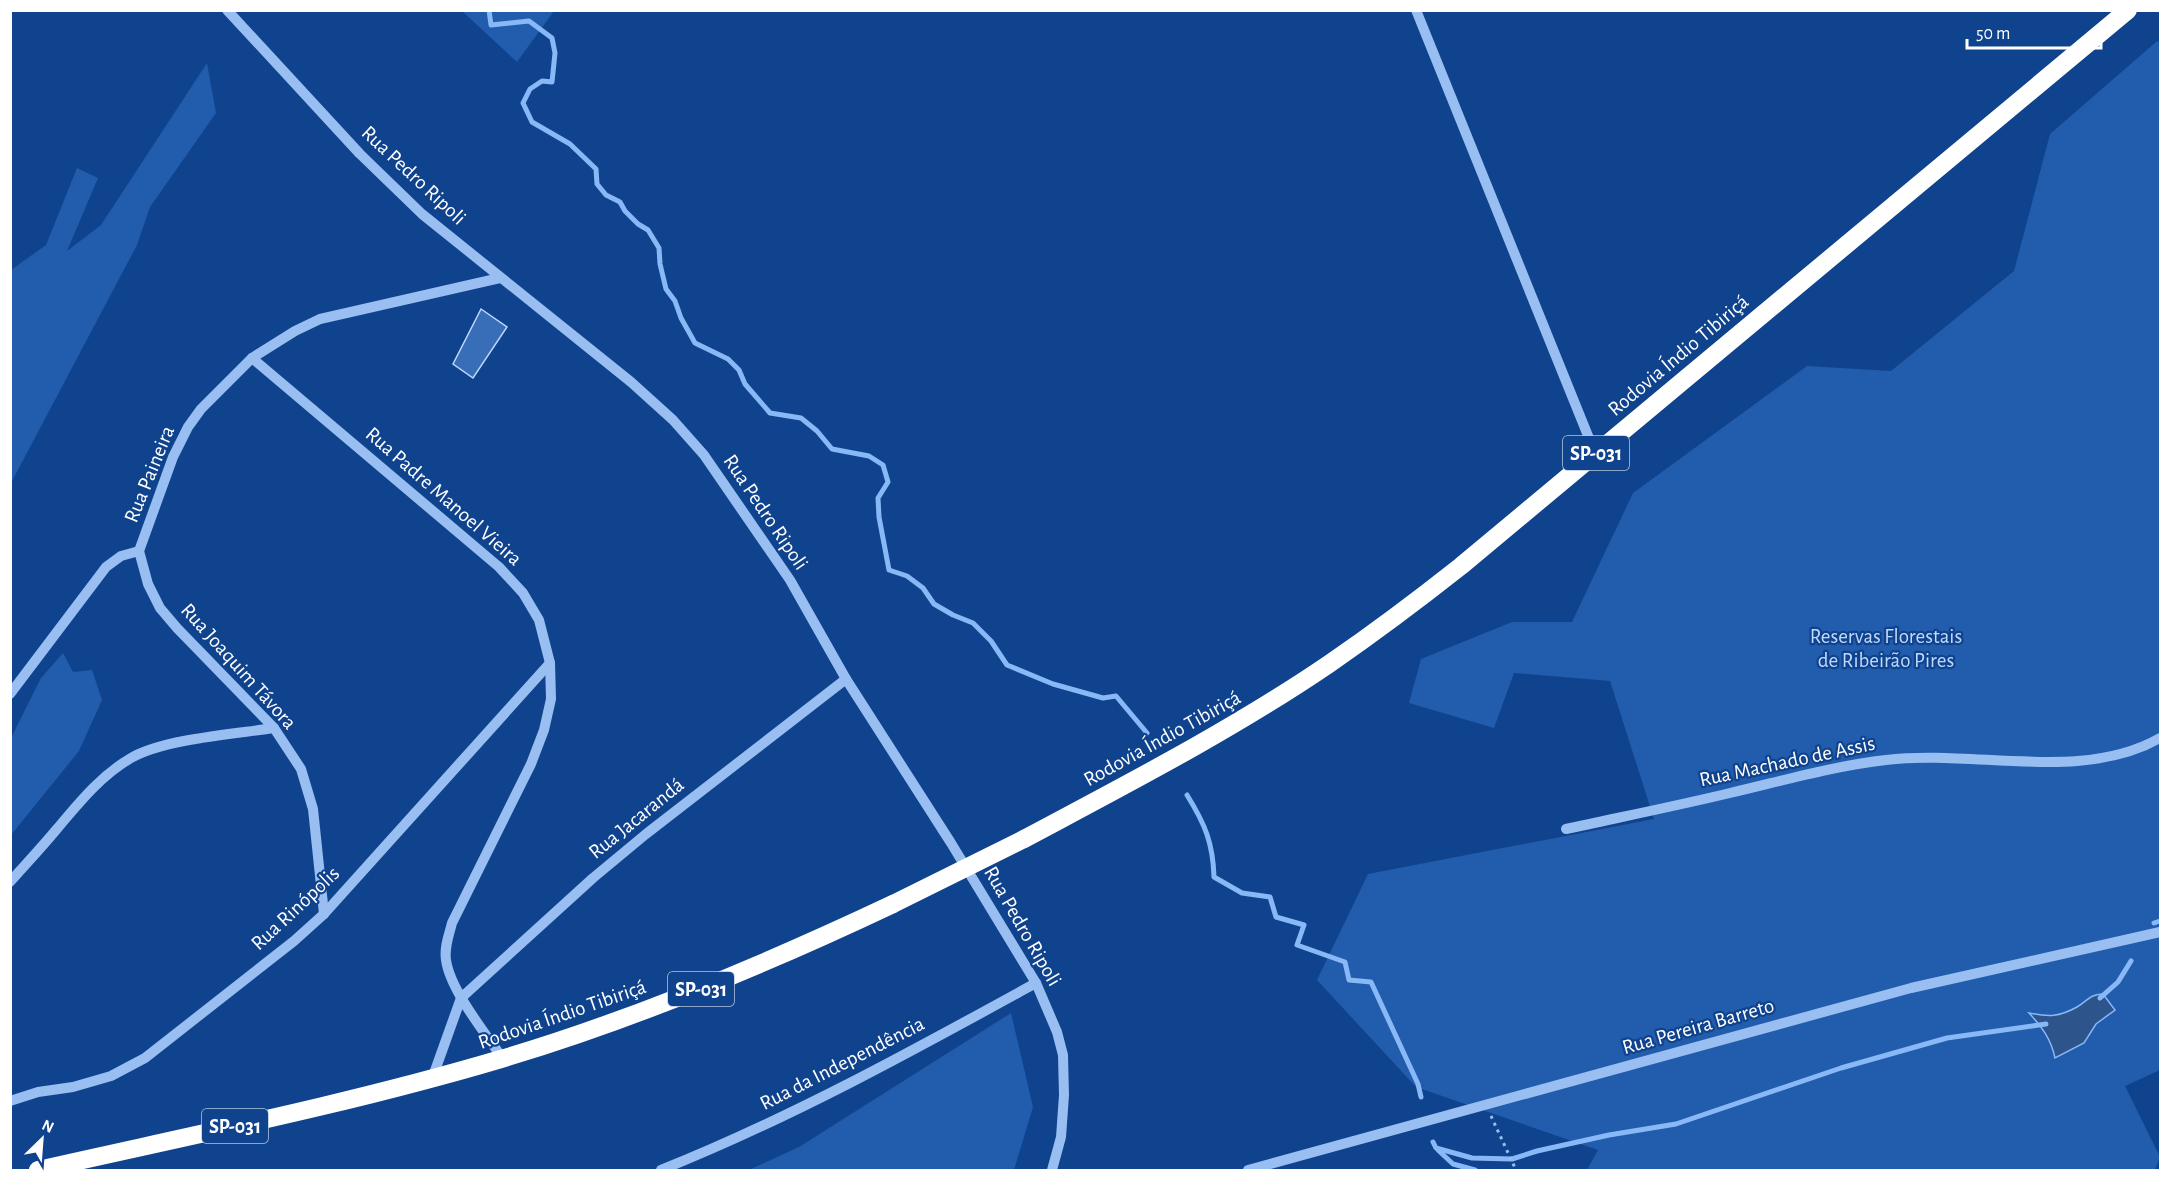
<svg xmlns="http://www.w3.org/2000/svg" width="2171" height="1181" font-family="'Alegreya Sans',sans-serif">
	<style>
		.green { fill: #225cac }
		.water { fill: #2e548c; stroke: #89b8f6; stroke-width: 1.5 }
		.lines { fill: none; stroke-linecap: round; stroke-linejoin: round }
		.stream { stroke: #89b8f6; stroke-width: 5 }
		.building { fill: #386db7; stroke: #bfd9fd; stroke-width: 1.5 }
		.path { stroke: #98bef2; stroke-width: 3; stroke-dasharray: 3 4.5; stroke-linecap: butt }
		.minor { stroke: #98bef2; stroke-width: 10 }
		.highway { stroke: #fff; stroke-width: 18 }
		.highway-bridge { stroke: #fff; stroke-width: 18 }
		.labels { text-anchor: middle; stroke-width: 4.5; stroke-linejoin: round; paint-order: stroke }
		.shield { fill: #10438d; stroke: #b7c7dd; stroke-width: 1.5 }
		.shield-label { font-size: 20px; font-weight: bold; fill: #fff }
		.street-label { font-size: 21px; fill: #fff; stroke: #10438d }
		.park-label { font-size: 21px; fill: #bfd9fd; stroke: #10438d }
	</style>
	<rect width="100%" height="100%" fill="#10438d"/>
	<g class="green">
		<polygon points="462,11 554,11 517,62"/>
		<polygon points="2160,41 2160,1070 2125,1086 2160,1157 2155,1170 1587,1170 1598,1150 1416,1087 1317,980 1368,874 1654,819 1610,681 1514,673 1494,728 1409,703 1421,659 1512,622 1572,622 1633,493 1807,366 1891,371 2014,271 2050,134 2156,42"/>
		<polygon points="207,63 216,113 150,207 137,245 11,483 11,270 46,245 77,168 98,178 67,251 101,225"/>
		<polygon points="63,653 73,672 92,670 102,700 79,751 11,835 11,738 41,678"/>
		<polygon points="1011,1013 1033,1107 1014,1170 749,1170 799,1147"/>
	</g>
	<path class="water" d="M2103 994 2115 1010 2096 1024 2084 1043 2055 1058C2051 1039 2042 1027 2029 1013 2049 1017 2059 1017 2077 1007 2089 1000 2088 995 2103 994Z"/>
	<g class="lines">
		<g class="stream">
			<polyline points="489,10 491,25 529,21 552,38 555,53 552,82 542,81 530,89 523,103 532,122 570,144 596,169 597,184 606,195 620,202 625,211 638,224 648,230 659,248 660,264 666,289 675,301 681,318 695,343 728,359 739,370 745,384 770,413 801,418 817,431 832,449 869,456 883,465 888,482 878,498 879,517 889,570 907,576 923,588 934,604 953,615 973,623 991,641 1007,665 1053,684 1103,698 1116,696 1147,733"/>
			<path d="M1187 795C1205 824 1213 843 1214 877L1242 893 1270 897 1276 917 1304 925 1297 945 1345 962 1349 980 1371 982 1418 1084 1421 1097"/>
			<polyline points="2154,923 2160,921"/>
			<polyline points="2100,998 2118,982 2131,961"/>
			<polyline points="1433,1142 1436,1148 1472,1158 1512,1159 1537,1151 1609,1135 1676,1124 1841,1068 1947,1038 2046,1024"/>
			<polyline points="1438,1150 1453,1164 1475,1170"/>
		</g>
	</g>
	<polygon class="building" points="481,309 507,327 473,378 453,364"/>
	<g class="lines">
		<polyline class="path" points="1491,1116 1516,1170"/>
		<g class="minor">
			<polyline points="227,10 360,154 422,214 631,382 673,420 704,455 790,580 846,679 951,843 1036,983 1057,1032 1063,1055 1064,1095 1061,1137 1052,1170"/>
			<polyline points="1416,10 1595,453"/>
			<path d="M252 358 499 567 523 593 539 620 550 663 551 699 544 730 531 764 452 923C449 935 444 947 446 960 450 990 486 1034 503 1059"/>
			<polyline points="139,551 173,457 188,427 201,409 252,358 295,331 320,319 500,278"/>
			<polyline points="139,551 148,584 160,608 177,628 274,728 301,769 313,809 324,914"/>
			<polyline points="10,694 106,567 121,556 139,551"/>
			<path d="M1566 829C1621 817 1676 806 1730 793 1782 781 1833 766 1886 760 1974 749 2081 783 2160 738"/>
			<path d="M10 882C25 865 41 848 56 830 78 804 100 776 131 758 164 739 234 734 274 728"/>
			<polyline points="432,1079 461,998 593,878 646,834 846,679"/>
			<polyline points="10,1101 38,1092 73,1087 111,1076 145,1058 294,941 324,914 550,663"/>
			<path d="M661 1170C791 1118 914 1050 1036 983"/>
			<polyline points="1248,1170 1911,988 2160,932"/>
		</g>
		<g class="highway">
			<path d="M1024 839C1127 784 1232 730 1329 664 1374 633 1418 600 1461 566L2128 10"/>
			<path d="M38 1170C193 1135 349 1104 501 1059 636 1019 766 964 893 904"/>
		</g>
		<polyline class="highway-bridge" points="893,904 1024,839"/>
	</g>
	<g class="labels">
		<g class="shield">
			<rect x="1563" y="436" width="66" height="34" rx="4.5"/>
			<rect x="668" y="972" width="66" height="34" rx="4.5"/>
			<rect x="202" y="1109" width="66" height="34" rx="4.5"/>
		</g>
		<g class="shield-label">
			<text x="1596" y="460">SP-031</text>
			<text x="701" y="996">SP-031</text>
			<text x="235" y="1133">SP-031</text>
		</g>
		<g class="street-label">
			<text transform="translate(414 175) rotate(43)" y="7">Rua Pedro Ripoli</text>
			<text transform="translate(1678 355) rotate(-40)" y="7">Rodovia Índio Tibiriçá</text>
			<text transform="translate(149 474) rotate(-68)" y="7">Rua Paineira</text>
			<text transform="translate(444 496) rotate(41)" y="7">Rua Padre Manoel Vieira</text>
			<text transform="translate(766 512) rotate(56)" y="7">Rua Pedro Ripoli</text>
			<text transform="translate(239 666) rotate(48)" y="7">Rua Joaquim Távora</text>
			<text transform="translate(1162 738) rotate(-29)" y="7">Rodovia Índio Tibiriçá</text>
			<text transform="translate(1787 761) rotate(-12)" y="7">Rua Machado de Assis</text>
			<text transform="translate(636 818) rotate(-39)" y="7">Rua Jacarandá</text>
			<text transform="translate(295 908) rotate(-43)" y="7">Rua Rinópolis</text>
			<text transform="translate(1023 926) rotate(60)" y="7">Rua Pedro Ripoli</text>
			<text transform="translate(562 1014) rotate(-19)" y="7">Rodovia Índio Tibiriçá</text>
			<text transform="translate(1698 1026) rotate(-16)" y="7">Rua Pereira Barreto</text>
			<text transform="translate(842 1063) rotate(-27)" y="7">Rua da Independência</text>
		</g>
		<g class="park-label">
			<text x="1886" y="643">Reservas Florestais<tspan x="1886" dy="24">de Ribeirão Pires</tspan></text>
		</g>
	</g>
	<rect width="2171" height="1181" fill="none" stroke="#ffffff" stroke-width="24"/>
	<g transform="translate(42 1139) rotate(25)" stroke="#10438d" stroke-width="4.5" paint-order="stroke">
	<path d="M0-4.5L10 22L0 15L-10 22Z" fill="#ffffff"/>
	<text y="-9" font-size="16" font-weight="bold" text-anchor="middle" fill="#ffffff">N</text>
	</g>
	<path d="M1967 39v9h134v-9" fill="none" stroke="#ffffff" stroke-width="3"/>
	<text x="1976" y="39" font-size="18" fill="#ffffff" stroke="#10438d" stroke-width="4.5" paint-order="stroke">50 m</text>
</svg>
